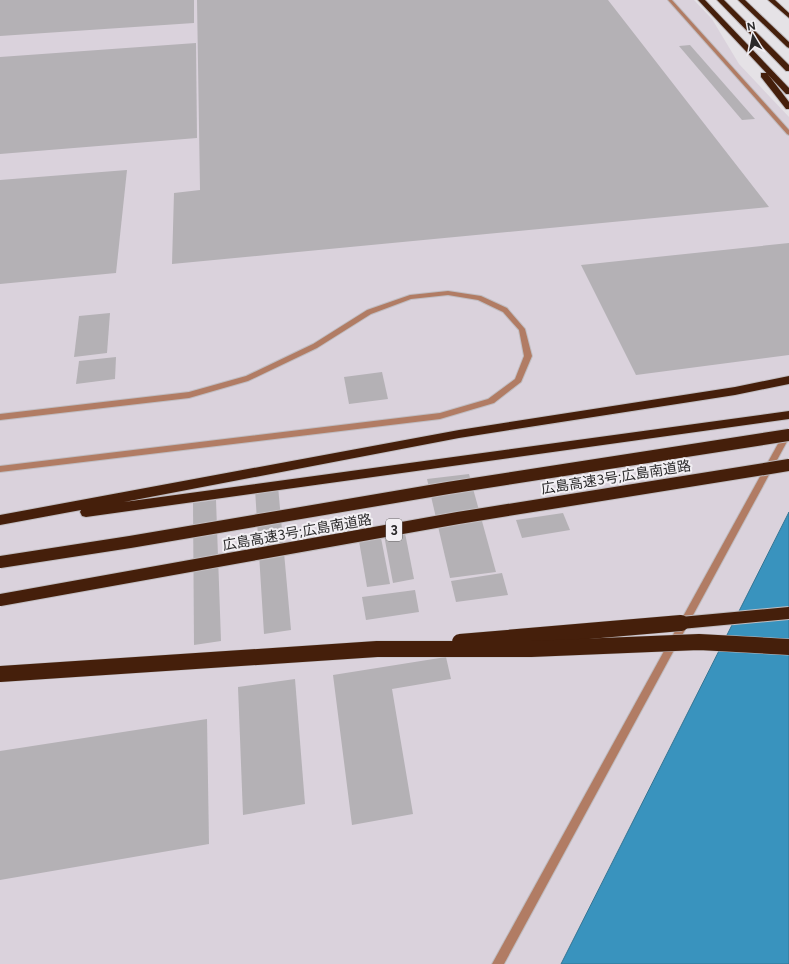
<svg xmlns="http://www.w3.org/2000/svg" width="789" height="964" font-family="Figtree,'Noto Sans JP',sans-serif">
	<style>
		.built { fill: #dad2dc }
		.water { fill: #3993be; stroke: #357492 }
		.building { fill: #b4b1b5 }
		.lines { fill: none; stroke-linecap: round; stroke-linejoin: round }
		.lane-casing { stroke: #c0bdc1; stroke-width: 2 }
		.highway-casing { stroke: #c0bdc1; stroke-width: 2 }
		.lane { fill: #b17c64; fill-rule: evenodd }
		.highway { fill: #451f0b; fill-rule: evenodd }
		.highway-bridge-far1-casing { stroke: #c0bdc1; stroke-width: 14; stroke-linecap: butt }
		.highway-bridge-casing { stroke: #c0bdc1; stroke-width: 17; stroke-linecap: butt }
		.highway-bridge-far1 { stroke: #451f0b; stroke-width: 12 }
		.highway-bridge { stroke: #451f0b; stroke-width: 16 }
		.labels { text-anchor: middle; stroke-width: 4; stroke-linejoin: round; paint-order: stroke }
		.shield { fill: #f2eff3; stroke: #676567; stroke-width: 1 }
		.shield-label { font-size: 13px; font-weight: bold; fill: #2b2a2b }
		.street-label { font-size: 14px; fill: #2b2a2b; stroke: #f2eff3 }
	</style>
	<rect width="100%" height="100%" fill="#e5e2e6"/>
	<polygon class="built" points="0,0 694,0 712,19 739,64 789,117 789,512 561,964 0,964"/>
	<polygon class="water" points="789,512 789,964 561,964"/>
	<g class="building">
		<polygon points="0,0 194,0 194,23 0,36"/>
		<polygon points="197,0 608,0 769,207 172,264 174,193 200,190"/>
		<polygon points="196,43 197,138 0,154 0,57"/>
		<polygon points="690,45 755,119 742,120 679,46"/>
		<polygon points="127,170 116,273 0,284 0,180"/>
		<polygon points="789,243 789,355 636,375 581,265"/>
		<polygon points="110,313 107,353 74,357 79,316"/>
		<polygon points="116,357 115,379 76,384 79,361"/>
		<polygon points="382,372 388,399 349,404 344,377"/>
		<polygon points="469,474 496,572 450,578 427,479"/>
		<polygon points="278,486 291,630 264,634 255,489"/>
		<polygon points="216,500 221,641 194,645 193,503"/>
		<polygon points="563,513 570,530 522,538 516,520"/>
		<polygon points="405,533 414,579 393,583 384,535"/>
		<polygon points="381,538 390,584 367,587 359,541"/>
		<polygon points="502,573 508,595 456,602 451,581"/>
		<polygon points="415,590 419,612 366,620 362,597"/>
		<polygon points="446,657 451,679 392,689 413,814 352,825 333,675"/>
		<polygon points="295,679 305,804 243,815 238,687"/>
		<polygon points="207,719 209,844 0,880 0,751"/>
	</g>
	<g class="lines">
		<g class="lane-casing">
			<g id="lane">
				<polygon points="668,0 672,0 789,130 789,135 787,134"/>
				<polygon points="448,291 481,296 507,308 525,329 532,356 521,382 494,403 440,419 0,472 0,466 440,413 488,399 515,379 524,356 519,330 503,312 478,300 448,295 411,299 371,314 317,348 248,381 189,398 0,420 0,414 189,392 246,376 313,344 367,310 410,295"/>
				<polygon points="789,430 789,438 504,964 492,964 785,431"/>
			</g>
		</g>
		<g class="highway-casing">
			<g id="highway">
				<polygon points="698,0 705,0 789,88 789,94 786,94"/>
				<polygon points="717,0 724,0 789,65 789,71 786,71"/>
				<polygon points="738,0 745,0 789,42 789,48 787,47"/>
				<polygon points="768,0 775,0 789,13 789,18"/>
				<polygon points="761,73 767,73 789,102 789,109 786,109 761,77"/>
				<polygon points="789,376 789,384 735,395 459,438 124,502 789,411 789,419 86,517 82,516 80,512 81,510 0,525 0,515 459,430 735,387"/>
			</g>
		</g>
		<use href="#lane" class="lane"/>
		<use href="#highway" class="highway"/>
		<g class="highway-bridge-far1-casing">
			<g id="highway-bridge-far1">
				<polyline points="0,562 130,542 448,488 789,435"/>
				<polyline points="0,600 458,518 789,465"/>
				<polyline points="670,624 789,613"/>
			</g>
		</g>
		<g class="highway-bridge-casing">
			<g id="highway-bridge">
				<polyline points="460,642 681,623"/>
				<polyline points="0,674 377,649 531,649 699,642 789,647"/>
			</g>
		</g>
		<use href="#highway-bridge-far1" class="highway-bridge-far1"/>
		<use href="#highway-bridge" class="highway-bridge"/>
	</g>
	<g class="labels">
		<rect class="shield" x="386" y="519" width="16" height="22" rx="3"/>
		<g class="shield-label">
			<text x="394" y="535">3</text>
		</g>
		<g class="street-label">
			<text transform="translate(616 477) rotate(-9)" y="5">広島高速3号;広島南道路</text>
			<text transform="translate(297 532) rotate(-10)" y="5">広島高速3号;広島南道路</text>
		</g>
	</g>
	<g transform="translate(753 36) rotate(350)" stroke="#f2eff3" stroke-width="3" paint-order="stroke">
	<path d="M0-3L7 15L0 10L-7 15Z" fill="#2b2a2b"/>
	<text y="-6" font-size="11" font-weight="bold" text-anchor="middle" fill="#2b2a2b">N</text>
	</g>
</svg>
